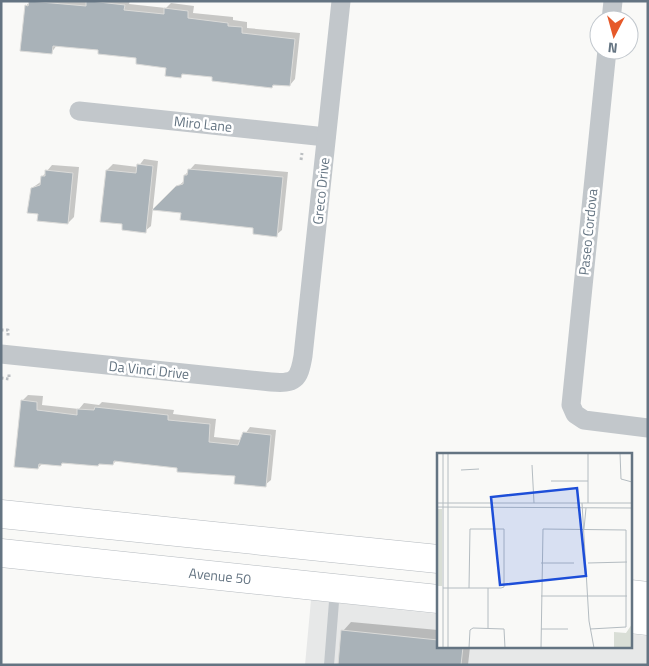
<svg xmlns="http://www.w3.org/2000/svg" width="649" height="666" font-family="'Titillium Web',sans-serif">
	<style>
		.built { fill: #e7e8e8 }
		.shadow { fill: #0003 }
		.building { fill: #a9b2b8; stroke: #dbdbd9 }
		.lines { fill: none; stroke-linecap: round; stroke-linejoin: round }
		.secondary-casing { stroke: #b5babf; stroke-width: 29 }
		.path { stroke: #babec1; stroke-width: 3; stroke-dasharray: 2.5 2.5; stroke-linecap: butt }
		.lane { stroke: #c2c7cb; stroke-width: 10 }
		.street { stroke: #c2c7cb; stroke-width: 19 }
		.secondary { stroke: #fff; stroke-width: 28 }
		.labels { text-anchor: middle; stroke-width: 5; stroke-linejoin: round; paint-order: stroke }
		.street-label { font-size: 14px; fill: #647482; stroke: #fff }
		.inset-road { fill: none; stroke: #b4bcc1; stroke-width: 1 }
		.view { fill: #1d4ed8; fill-opacity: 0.15; stroke: #1d4ed8; stroke-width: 2.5 }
		.inset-edge { fill: none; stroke: #647482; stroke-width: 2.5 }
	</style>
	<rect width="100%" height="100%" fill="#f9f9f7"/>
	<polygon class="built" points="311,600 438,614 438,647 630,647 630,634 648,636 648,665 305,665"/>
	<g class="shadow">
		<polygon points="30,1 130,1 129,4 166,8 171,3 194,6 193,13 233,17 233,20 247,22 247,28 300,33 295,79 290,85 275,84 272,87 214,76 184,73 181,76 168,66 138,57 100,49 57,45 51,53 26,6"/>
		<polygon points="144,159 158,161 151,226 145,231 124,223 102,221 107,170 113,164 138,167"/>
		<polygon points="195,164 288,172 282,230 276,235 254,227 182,212 154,209 185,180 185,175"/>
		<polygon points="52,165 79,167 74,217 68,223 39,213 32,188 42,181 42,177"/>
		<polygon points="28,395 43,396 42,405 79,409 84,403 99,405 102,402 174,410 173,414 216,419 214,437 241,440 250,427 276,430 271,480 265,485 237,475 117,460 113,464 100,463 98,465 64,462 61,465 43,463 38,468 22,401"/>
		<polygon points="351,622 438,630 438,647 470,647 468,665 339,665 343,631"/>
	</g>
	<g class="building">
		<polygon points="29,1 86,6 86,1 90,1 125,5 124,10 164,14 164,8 188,11 188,18 228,23 228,26 242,27 242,33 295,39 290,86 273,85 272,88 212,81 212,77 182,74 181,78 165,76 166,68 136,64 136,58 98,54 98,50 53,46 52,54 20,51 25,5 28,6"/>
		<polygon points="137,164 153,166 146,233 122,230 122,224 100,222 106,170 136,173"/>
		<polygon points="188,169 283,177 277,237 253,234 253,228 180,220 181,213 152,210 176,186 183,184 184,175 187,175"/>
		<polygon points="45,170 73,173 68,224 37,221 38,214 27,213 31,188 40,185 41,176 45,176"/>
		<polygon points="21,400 37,402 37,410 77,415 77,409 94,410 95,407 168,415 168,420 210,424 209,442 238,445 243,432 271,435 266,487 234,484 235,476 177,472 177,468 114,461 113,465 99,464 98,466 62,463 61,466 39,464 38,469 14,467"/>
		<polygon points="341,630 438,640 438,647 463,647 461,665 338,665"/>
	</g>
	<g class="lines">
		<g class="secondary-casing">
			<g id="secondary">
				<polyline points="1,514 438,559"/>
				<polyline points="1,553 438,599"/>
				<polyline points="630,594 648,596"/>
				<polyline points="630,619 648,621"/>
			</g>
		</g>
		<g class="path">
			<polyline points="301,160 302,153"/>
			<polyline points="1,330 8,330 8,336"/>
			<polyline points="1,378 9,379 9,372"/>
		</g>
		<polyline class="lane" points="329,665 335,589"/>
		<g class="street">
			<polyline points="611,20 613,1"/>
			<polyline points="607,50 571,405 575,414 584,420 648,428"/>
			<polyline points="79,111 326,137"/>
			<path d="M1 354 271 382C295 384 299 380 303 356L341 1"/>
		</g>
		<use href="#secondary" class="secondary"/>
	</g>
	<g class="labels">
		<g class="street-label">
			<text transform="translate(203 124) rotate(6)" y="5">Miro Lane</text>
			<text transform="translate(321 191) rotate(-84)" y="5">Greco Drive</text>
			<text transform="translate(588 232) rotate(-84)" y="5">Paseo Cordova</text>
			<text transform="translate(149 370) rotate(6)" y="5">Da Vinci Drive</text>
			<text transform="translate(220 576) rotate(6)" y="5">Avenue 50</text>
		</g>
	</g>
	<g transform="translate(437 453)">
		<rect width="195" height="195" fill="#f9f9f7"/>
		<path d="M0 56H5V133H0ZM195 171V195H177V179L189 180Z" fill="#d9ded6"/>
		<path class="inset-road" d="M151 0V50M183 0 184 26 195 29M95 12 97 50M24 17 42 16M114 28H151M0 50H195M145 50 152 168 157 195M0 54 195 55M147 76 149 55M104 110H137M151 110 190 109M6 135H64L67 134V76H33L32 135M51 135V175M104 143H190M104 176H131M6 195V0M11 195V0M32 195 33 177 36 175 67 176 68 195M104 195 106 76 189 77V174L153 176"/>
		<path class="view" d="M140 35 149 123 63 132 54 44Z"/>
		<rect width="195" height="195" class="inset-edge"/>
	</g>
	<rect width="649" height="666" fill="none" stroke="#647482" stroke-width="5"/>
	<g transform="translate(614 35) rotate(186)"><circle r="24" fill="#ffffff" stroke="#c1c7cd"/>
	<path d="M0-4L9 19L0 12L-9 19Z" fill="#e6592a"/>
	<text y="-8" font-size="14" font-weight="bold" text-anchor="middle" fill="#647482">N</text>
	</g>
</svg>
